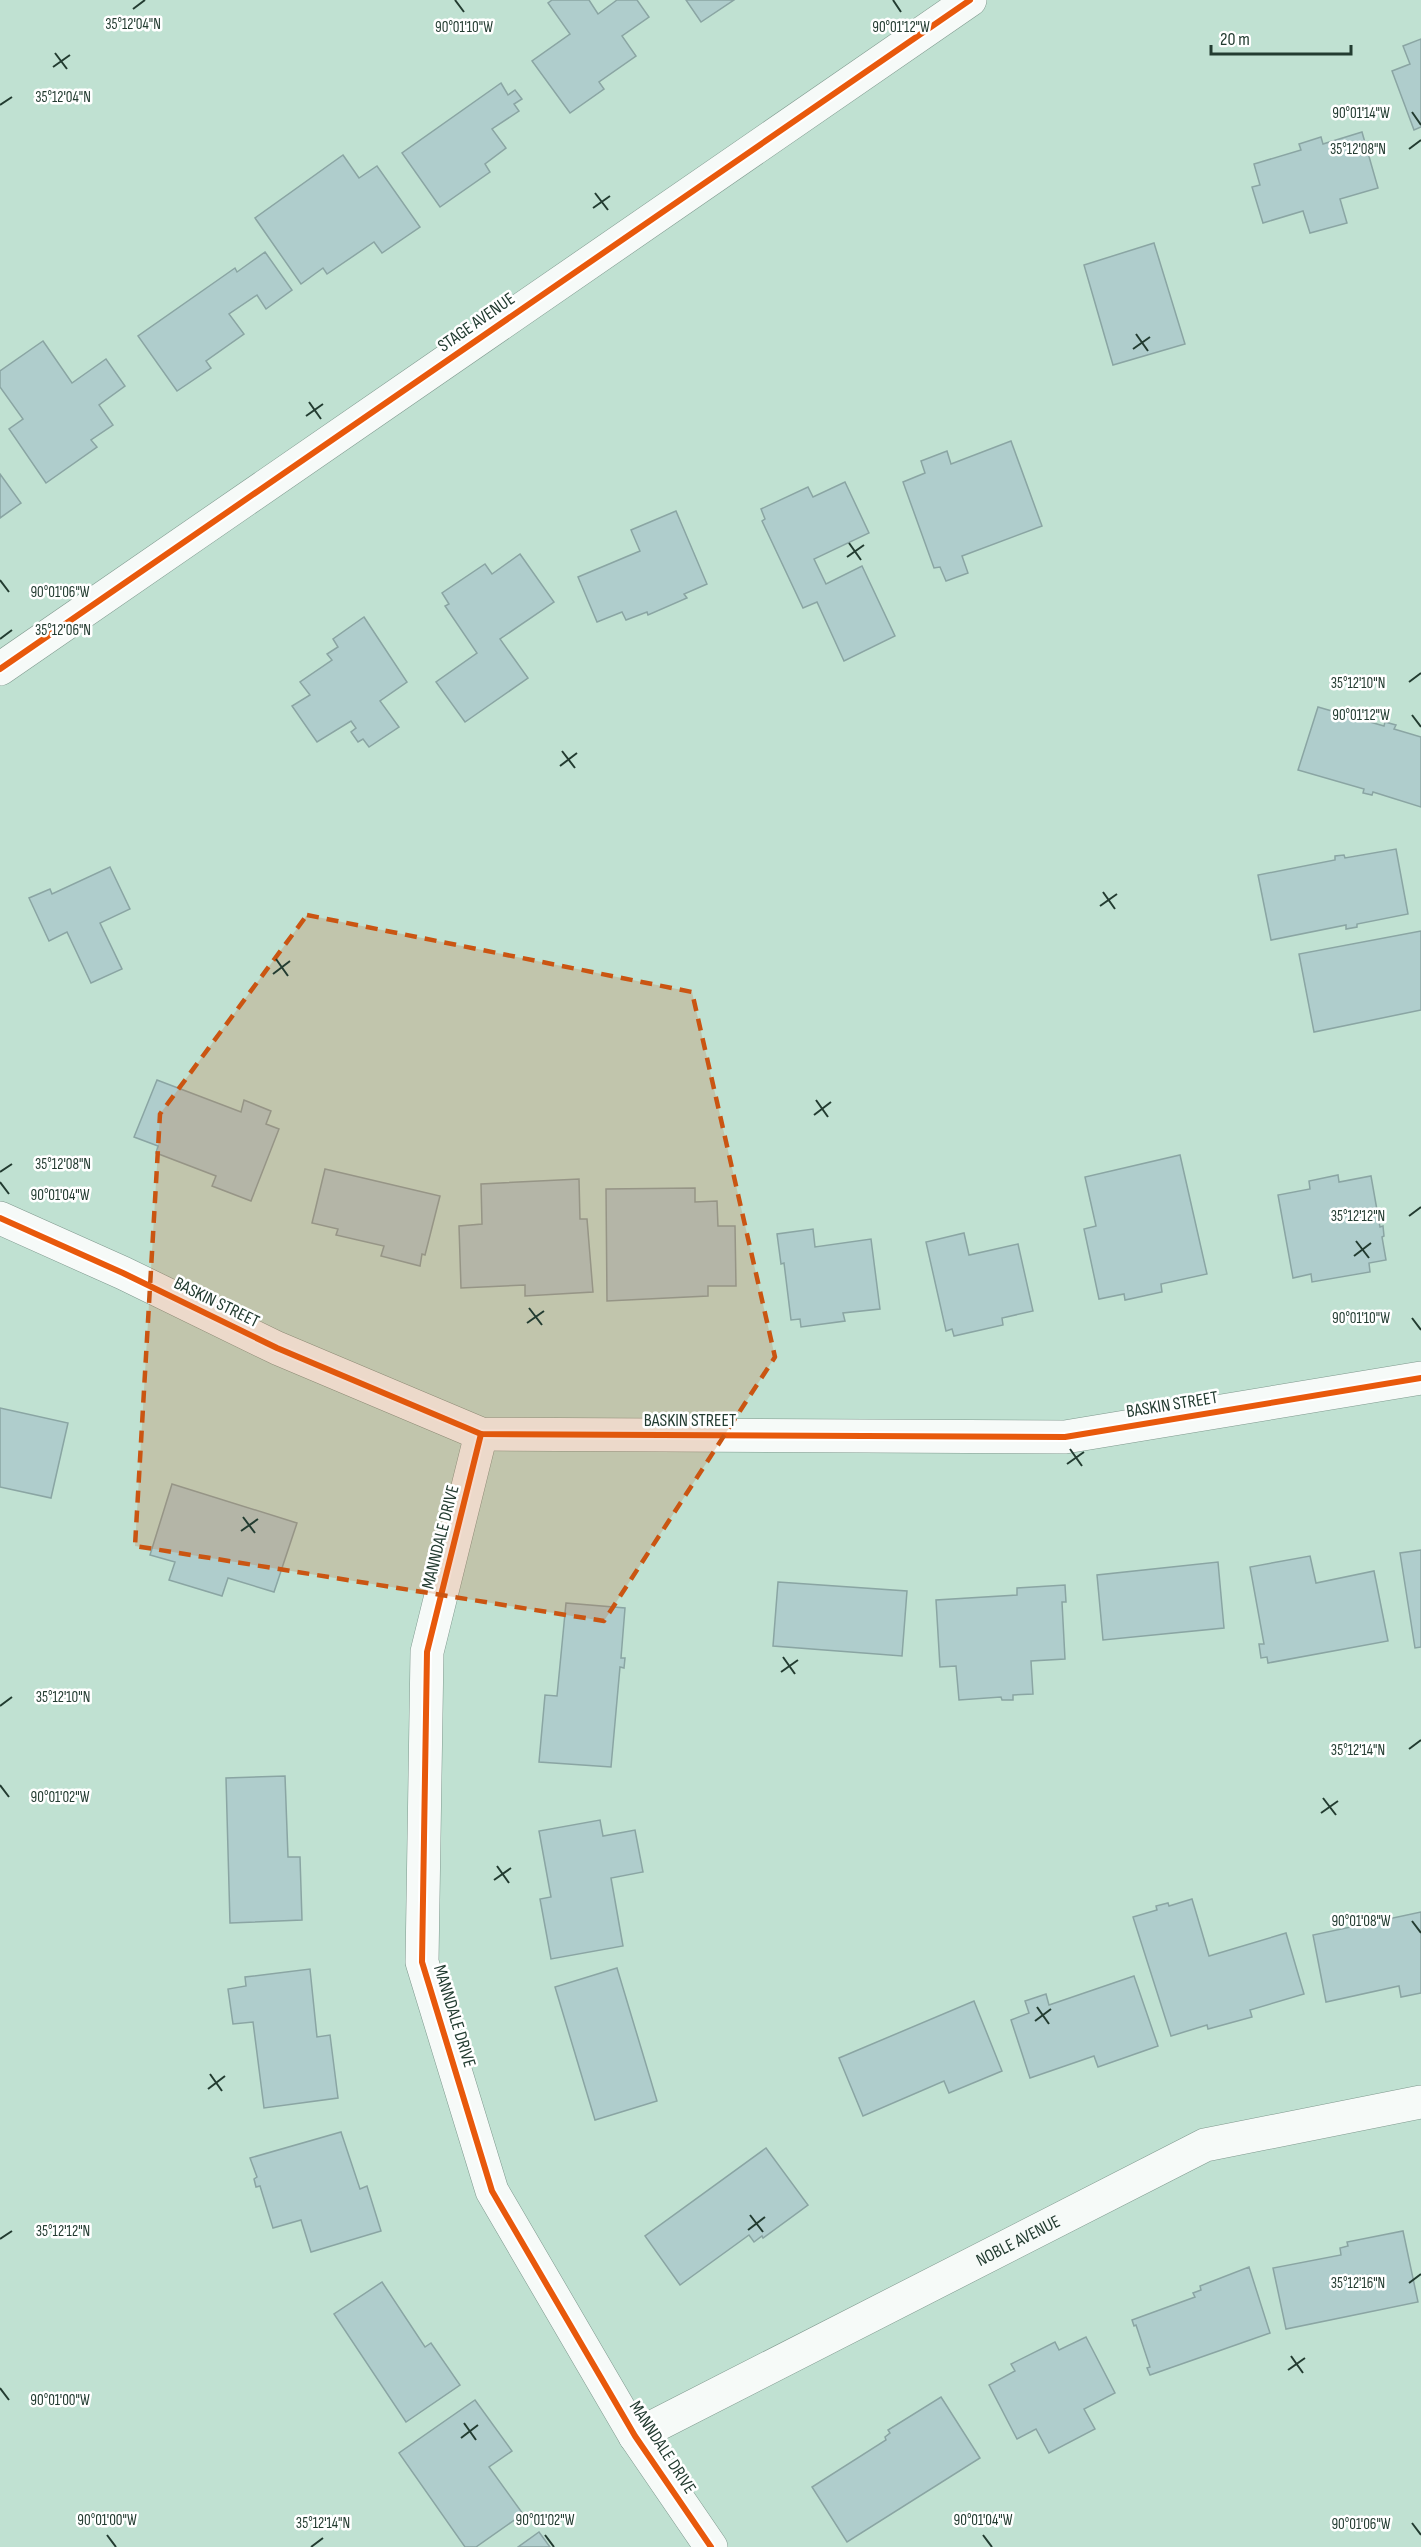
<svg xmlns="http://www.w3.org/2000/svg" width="1421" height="2547" font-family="'Sofia Sans Condensed',sans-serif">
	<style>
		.building { fill: #afcdcc; stroke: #8aa5a3; stroke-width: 1.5 }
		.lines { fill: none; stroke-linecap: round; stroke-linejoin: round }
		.minor-casing { stroke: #7e988d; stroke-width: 34 }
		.minor { stroke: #f6faf8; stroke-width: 33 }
		.cycleway-casing { stroke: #fff; stroke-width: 10 }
		.cycleway { stroke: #e8590c; stroke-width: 6 }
		.marked { fill: #ca5512; fill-opacity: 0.2; stroke: #ca5512; stroke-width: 4.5; stroke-dasharray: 12 8; stroke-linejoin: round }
		.ticks { fill: none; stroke: #233c31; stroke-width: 2 }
		.labels { text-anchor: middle; stroke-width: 5; stroke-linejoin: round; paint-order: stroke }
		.street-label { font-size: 18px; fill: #233c31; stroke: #fff }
		.ticks-label { font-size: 15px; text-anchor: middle; fill: #233c31; stroke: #fff; stroke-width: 5; stroke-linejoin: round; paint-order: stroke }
	</style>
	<rect width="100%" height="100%" fill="#c0e1d2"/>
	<g class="building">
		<polygon points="552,0 589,0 598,14 617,0 637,0 649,17 622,36 636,56 599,82 604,89 570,113 532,61 570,34 548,3"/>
		<polygon points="686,0 734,0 701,22"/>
		<polygon points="1421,39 1421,127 1414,130 1392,71 1410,64 1403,46"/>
		<polygon points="501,83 508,95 515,90 522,99 514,104 519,111 492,129 506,148 485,164 490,172 440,207 402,153"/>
		<polygon points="1362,132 1378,188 1340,199 1347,223 1310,233 1303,211 1263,223 1252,187 1260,185 1254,164 1301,150 1299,144 1321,137 1323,144"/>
		<polygon points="343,155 359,178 377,166 420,227 382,253 374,242 327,274 323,268 301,284 255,218"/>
		<polygon points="1154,243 1185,344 1113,365 1084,265"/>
		<polygon points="265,252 292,290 266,309 257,295 229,314 244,334 206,361 211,368 177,391 138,336 235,268 237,272"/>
		<polygon points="43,341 72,383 106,359 125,386 99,405 113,425 91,440 97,447 46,483 9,429 23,419 0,387 0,371"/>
		<polygon points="1011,441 1042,526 962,556 968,573 946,581 940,567 934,568 903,482 925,473 921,461 947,451 951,464"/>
		<polygon points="0,474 21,503 0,518"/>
		<polygon points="845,482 869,533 814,559 826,584 862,566 895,636 844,661 817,602 803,608 762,521 765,519 761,509 808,487 813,497"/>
		<polygon points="676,511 707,584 684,594 687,598 648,615 647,612 626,620 622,612 597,622 578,577 640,551 631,530"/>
		<polygon points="520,554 554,602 500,639 528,678 465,722 436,682 477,653 445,606 449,604 442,593 485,564 492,574"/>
		<polygon points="364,617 407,682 380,701 399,727 369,747 363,739 358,742 351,732 356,728 351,721 317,742 292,706 310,695 300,682 332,660 327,654 338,647 333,639"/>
		<polygon points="1318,707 1384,726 1385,722 1396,725 1394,729 1421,737 1421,807 1373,792 1372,795 1363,793 1364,789 1298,770"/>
		<polygon points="1396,849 1408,914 1357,924 1357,927 1346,929 1346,925 1271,940 1258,875 1335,860 1335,856 1344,855 1345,858"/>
		<polygon points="110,867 130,909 100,923 122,969 91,983 67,932 49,941 29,898 50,889 52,894"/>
		<polygon points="1421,931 1421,1010 1314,1032 1299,954"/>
		<polygon points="157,1080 241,1112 244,1100 271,1111 266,1124 279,1129 251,1201 212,1186 216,1176 156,1153 158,1146 134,1137"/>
		<polygon points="1180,1155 1207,1274 1161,1284 1162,1292 1125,1300 1124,1294 1099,1299 1084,1229 1096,1226 1085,1177"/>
		<polygon points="325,1169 440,1196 425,1255 422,1254 420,1266 381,1256 384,1246 336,1235 338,1229 312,1223"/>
		<polygon points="1338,1175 1339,1182 1371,1176 1380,1227 1383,1226 1384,1236 1382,1237 1386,1260 1369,1263 1370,1272 1312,1282 1311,1274 1293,1278 1278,1195 1310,1189 1309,1181"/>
		<polygon points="579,1179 580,1219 587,1219 593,1292 525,1296 525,1285 461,1288 459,1226 482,1224 481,1184"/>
		<polygon points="695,1188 695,1202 717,1201 718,1226 735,1226 736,1286 708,1286 708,1296 607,1301 606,1189"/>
		<polygon points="813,1229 815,1247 871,1239 880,1309 843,1313 845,1321 801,1327 800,1319 791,1320 784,1263 781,1264 777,1234"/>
		<polygon points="964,1233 969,1255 1018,1244 1033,1311 1002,1318 1003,1325 954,1336 952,1329 946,1331 926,1242"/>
		<polygon points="0,1408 68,1423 51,1498 0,1487"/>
		<polygon points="172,1484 297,1523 274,1592 228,1578 222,1596 169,1580 175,1562 150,1555"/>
		<polygon points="1421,1550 1421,1647 1415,1648 1400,1553"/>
		<polygon points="1310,1556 1316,1583 1374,1571 1388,1641 1268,1663 1267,1657 1261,1658 1259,1644 1264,1644 1250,1567"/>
		<polygon points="1218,1562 1224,1628 1103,1640 1097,1575"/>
		<polygon points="778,1582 907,1591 902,1656 773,1646"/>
		<polygon points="1065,1585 1066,1602 1062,1602 1065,1659 1031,1661 1033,1694 1013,1695 1013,1700 1002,1700 1001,1697 959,1700 956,1666 940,1667 936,1600 1017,1595 1017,1588"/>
		<polygon points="566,1603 625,1608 621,1658 625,1658 624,1668 620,1667 611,1767 539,1762 545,1695 557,1696"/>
		<polygon points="285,1776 288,1857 300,1857 302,1920 230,1923 226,1778"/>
		<polygon points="600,1820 603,1836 635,1830 643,1872 611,1878 623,1946 551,1959 540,1899 551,1897 539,1831"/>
		<polygon points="1192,1899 1209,1956 1286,1933 1304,1994 1250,2010 1252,2017 1208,2029 1207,2025 1171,2036 1133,1917 1157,1910 1156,1906 1168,1903 1169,1906"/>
		<polygon points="1421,1912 1421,1993 1401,1997 1399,1986 1326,2002 1313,1935"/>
		<polygon points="617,1968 657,2101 595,2120 555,1987"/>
		<polygon points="310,1969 317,2037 330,2035 338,2098 264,2108 253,2022 233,2024 228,1989 246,1986 245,1977"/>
		<polygon points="1134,1976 1158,2046 1098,2067 1094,2056 1030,2078 1011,2020 1029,2013 1025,2001 1046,1994 1049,2005"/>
		<polygon points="974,2001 1002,2071 949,2093 944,2081 863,2116 839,2058"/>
		<polygon points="341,2132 360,2189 367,2186 381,2231 311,2252 301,2220 273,2228 260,2186 256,2187 254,2179 257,2177 250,2158"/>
		<polygon points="766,2148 808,2205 763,2238 762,2236 754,2242 749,2235 680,2285 645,2236"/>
		<polygon points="1403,2231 1418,2302 1286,2329 1273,2268 1341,2255 1340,2248 1348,2246 1347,2242"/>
		<polygon points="1249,2267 1270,2333 1150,2375 1147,2368 1150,2367 1136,2325 1134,2326 1132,2320 1195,2297 1193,2293 1201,2290 1200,2286"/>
		<polygon points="382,2282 425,2347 431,2343 460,2385 406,2422 334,2314"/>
		<polygon points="1086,2337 1115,2393 1084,2409 1095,2429 1049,2453 1036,2429 1017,2439 989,2385 1015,2371 1011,2364 1055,2342 1059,2350"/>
		<polygon points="941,2397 980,2458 847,2542 812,2487 886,2440 885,2437 890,2433 888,2430"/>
		<polygon points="475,2400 512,2451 489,2467 523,2514 476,2547 465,2547 399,2453"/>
		<polygon points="539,2532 550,2547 518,2547"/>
	</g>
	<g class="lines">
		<g class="minor-casing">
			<g id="minor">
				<polyline points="0,669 970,0"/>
				<polyline points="0,1218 123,1273 277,1348 481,1434 1065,1437 1421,1378"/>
				<polyline points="481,1434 427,1652 422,1962 492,2191 635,2436 711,2547"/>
				<path id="s1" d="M635 2436 1205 2145 1421 2102"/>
			</g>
		</g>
		<use href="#minor" class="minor"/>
		<g class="cycleway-casing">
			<g id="cycleway">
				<polyline points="0,669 970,0"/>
				<polyline points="0,1218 123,1273 277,1348 481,1434 1065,1437 1421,1378"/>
				<polyline points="481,1434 427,1652 422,1962 492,2191 635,2436 711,2547"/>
			</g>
		</g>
		<use href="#cycleway" class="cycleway"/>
	</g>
	<path class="marked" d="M307 915 692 992 775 1357 604 1621 135 1546 160 1114Z"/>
	<path class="ticks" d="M455 0 464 12M893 0 901 12M133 9 145 0M55 53 67 69M53 67 70 55M0 105 12 97M1412 112 1421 125M1409 149 1421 140M595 193 608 210M593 208 610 196M1136 334 1148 351M1133 349 1150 337M309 402 321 419M306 416 323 404M849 543 861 560M847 557 864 545M0 580 9 592M0 639 12 630M1409 682 1421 673M1412 715 1421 727M562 751 575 768M560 766 577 753M1103 892 1115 909M1100 906 1117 894M276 959 288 976M273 974 290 961M816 1100 828 1117M814 1115 831 1102M0 1172 12 1164M0 1182 9 1194M1409 1216 1421 1207M1356 1241 1369 1258M1354 1256 1371 1243M529 1308 542 1325M1412 1318 1421 1330M527 1323 544 1311M1070 1449 1082 1466M1067 1464 1084 1452M243 1517 255 1533M241 1531 258 1519M783 1657 795 1674M781 1672 798 1660M0 1706 12 1697M1409 1749 1421 1740M0 1785 9 1797M1323 1798 1336 1815M1321 1813 1338 1801M497 1866 509 1883M494 1880 511 1868M1412 1921 1421 1933M1037 2007 1049 2024M1035 2021 1051 2009M210 2074 222 2091M208 2089 225 2076M750 2215 763 2232M748 2230 765 2217M0 2239 12 2231M1409 2283 1421 2274M1291 2356 1303 2373M1288 2370 1305 2358M0 2388 9 2400M464 2423 476 2440M461 2438 478 2425M1412 2523 1421 2535M107 2535 116 2547M545 2535 554 2547M983 2535 992 2547M311 2547 323 2538"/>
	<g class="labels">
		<g class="street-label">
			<text transform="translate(476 322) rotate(-35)" y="6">STAGE AVENUE</text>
			<text transform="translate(217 1302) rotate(26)" y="6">BASKIN STREET</text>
			<text transform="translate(1172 1404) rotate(-9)" y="6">BASKIN STREET</text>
			<text x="690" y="1426">BASKIN STREET</text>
			<text transform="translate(440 1537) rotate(-76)" y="6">MANNDALE DRIVE</text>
			<text transform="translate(455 2016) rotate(73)" y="6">MANNDALE DRIVE</text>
			<text dy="6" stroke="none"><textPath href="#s1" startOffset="430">NOBLE AVENUE</textPath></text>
			<text transform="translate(663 2447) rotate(57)" y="6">MANNDALE DRIVE</text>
		</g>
	</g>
	<g class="ticks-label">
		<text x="133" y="29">35°12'04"N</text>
		<text x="464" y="32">90°01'10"W</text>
		<text x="901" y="32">90°01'12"W</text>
		<text x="63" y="102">35°12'04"N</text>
		<text x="1361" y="118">90°01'14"W</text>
		<text x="1358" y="154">35°12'08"N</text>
		<text x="60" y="597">90°01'06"W</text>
		<text x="63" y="635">35°12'06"N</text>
		<text x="1358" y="688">35°12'10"N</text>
		<text x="1361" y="720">90°01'12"W</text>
		<text x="63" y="1169">35°12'08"N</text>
		<text x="60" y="1200">90°01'04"W</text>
		<text x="1358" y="1221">35°12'12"N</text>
		<text x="1361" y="1323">90°01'10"W</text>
		<text x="63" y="1702">35°12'10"N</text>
		<text x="1358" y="1755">35°12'14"N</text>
		<text x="60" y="1802">90°01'02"W</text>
		<text x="1361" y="1926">90°01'08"W</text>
		<text x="63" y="2236">35°12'12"N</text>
		<text x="1358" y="2288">35°12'16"N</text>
		<text x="60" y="2405">90°01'00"W</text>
		<text x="107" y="2525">90°01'00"W</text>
		<text x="545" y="2525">90°01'02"W</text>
		<text x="983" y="2525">90°01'04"W</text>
		<text x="323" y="2528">35°12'14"N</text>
		<text x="1361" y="2529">90°01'06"W</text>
	</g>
	<path d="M1211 45v9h140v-9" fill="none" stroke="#233c31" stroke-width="3"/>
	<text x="1220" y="45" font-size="18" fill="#233c31" stroke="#ffffff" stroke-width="4.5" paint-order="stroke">20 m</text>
</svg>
